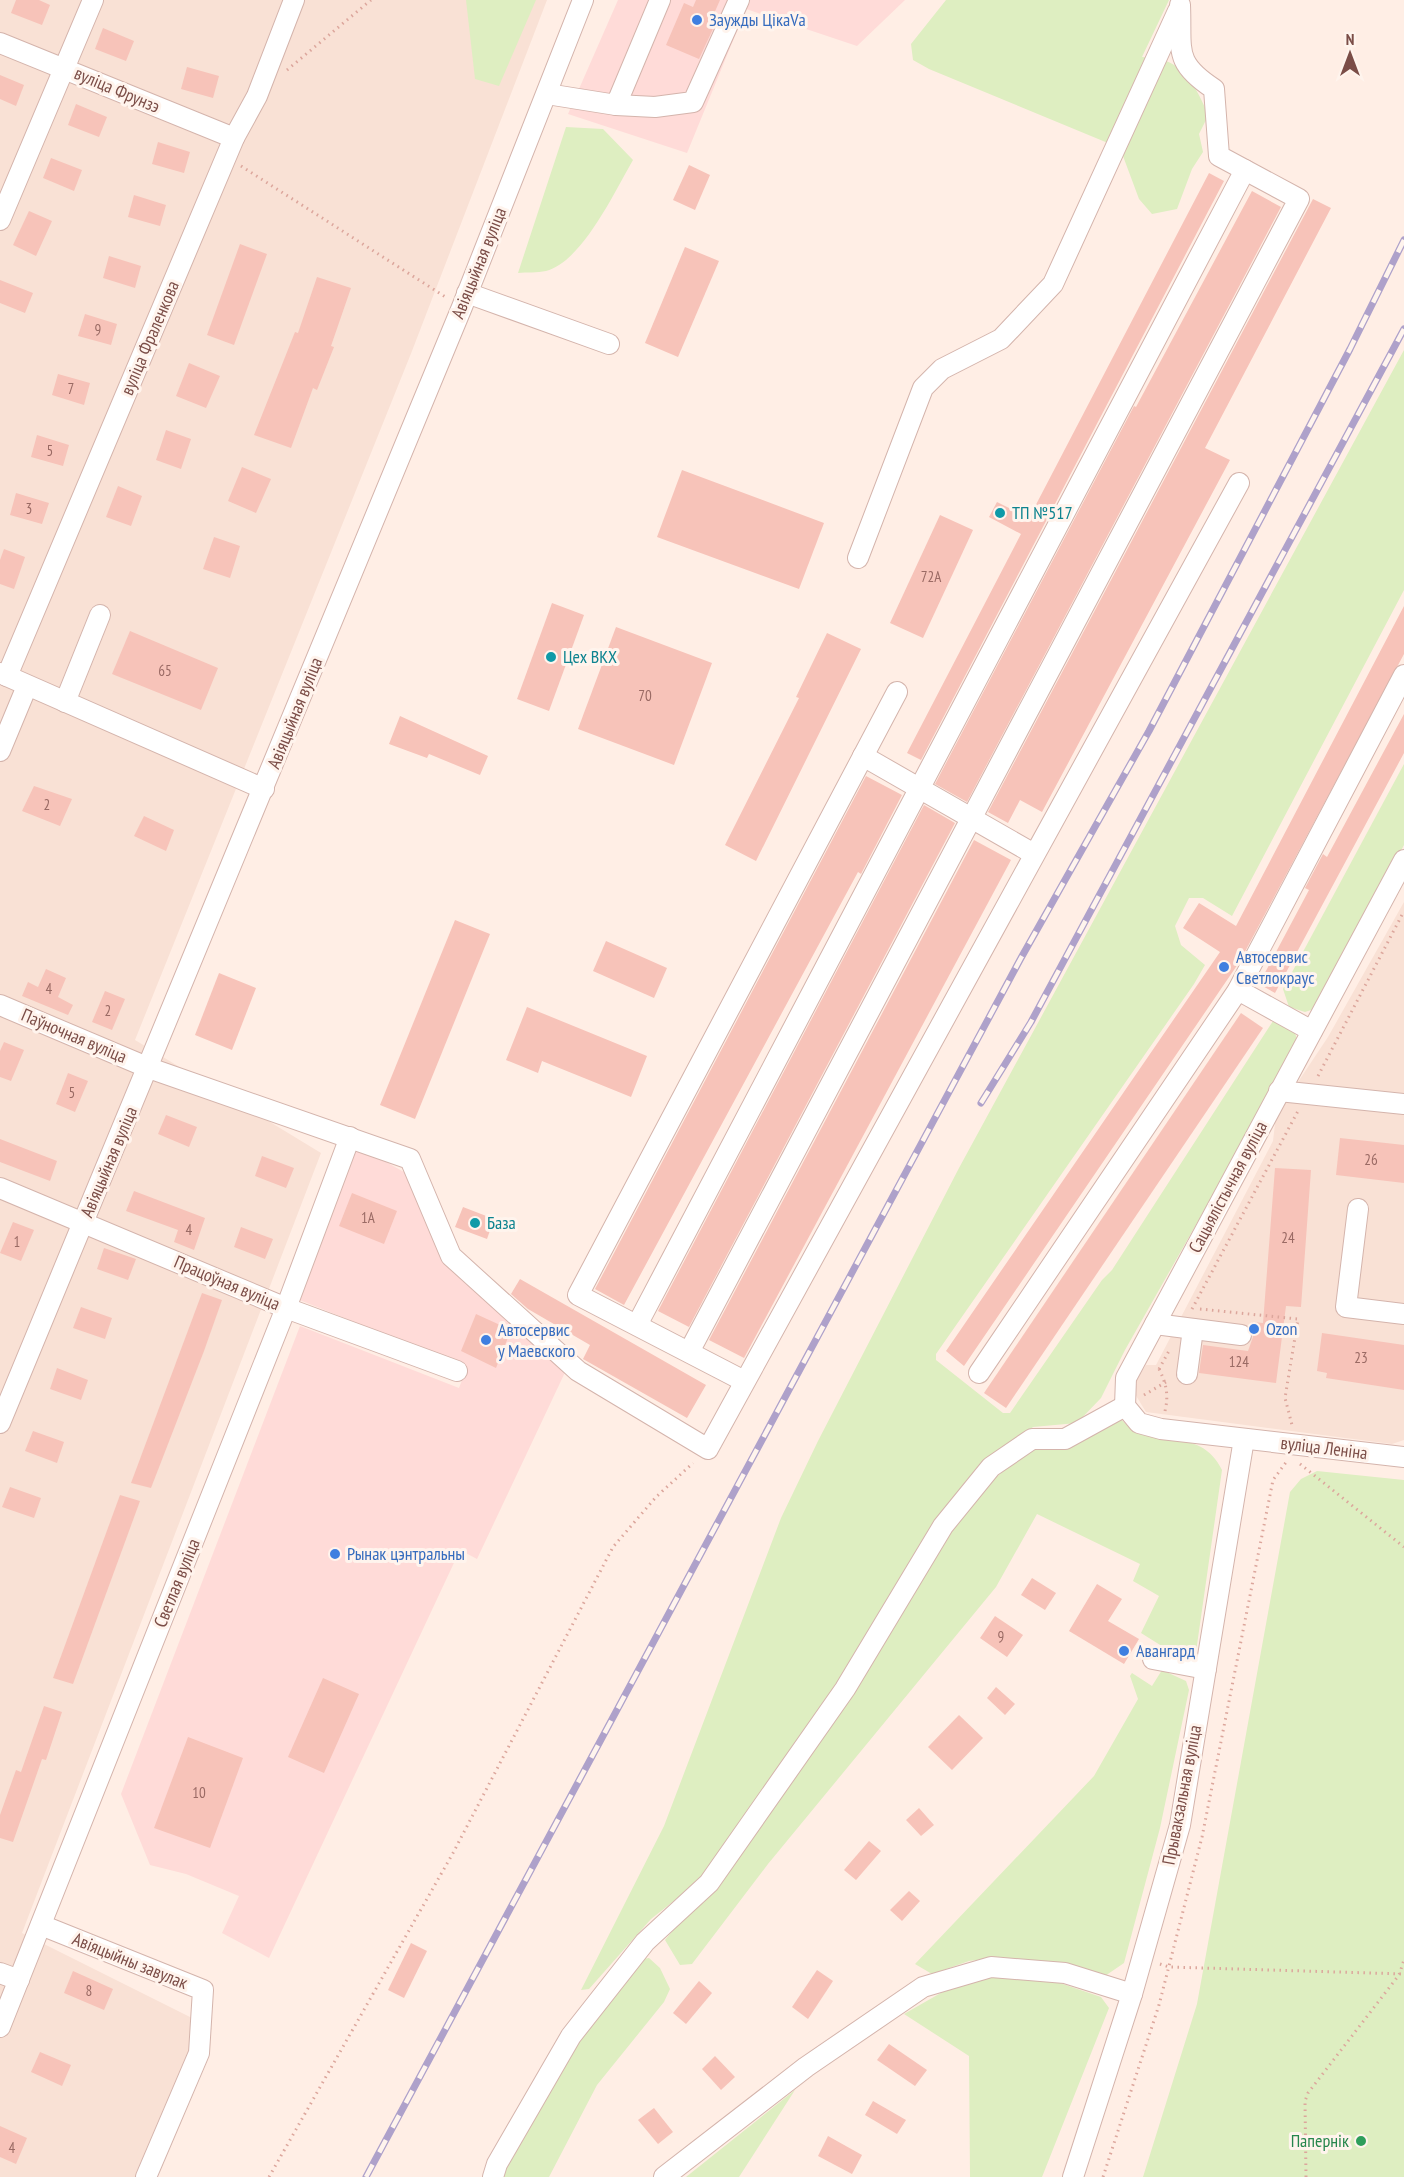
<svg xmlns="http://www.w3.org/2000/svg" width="1404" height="2177" font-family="'PT Sans Narrow',sans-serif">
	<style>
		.residential { fill: #f9e1d5 }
		.commercial { fill: #ffdbd8 }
		.green { fill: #deeec1 }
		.building { fill: #f7c3b9 }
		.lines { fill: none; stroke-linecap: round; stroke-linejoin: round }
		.minor-casing { stroke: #d4b4ac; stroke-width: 22 }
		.path { stroke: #dca69c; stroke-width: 3; stroke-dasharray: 1.5 4.5; stroke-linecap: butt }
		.minor { stroke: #fff; stroke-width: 20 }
		.rail-casing { stroke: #aea1ca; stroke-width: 7 }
		.rail { stroke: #fff4ed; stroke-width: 4.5; stroke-dasharray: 14; stroke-linecap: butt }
		.shop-dot { fill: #3f7fe0; stroke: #fff4ed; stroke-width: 2 }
		.culture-dot { fill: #0f9aa8; stroke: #fff4ed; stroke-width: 2 }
		.leisure-dot { fill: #2e9e5b; stroke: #fff4ed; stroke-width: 2 }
		.labels { text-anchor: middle; stroke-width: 6; stroke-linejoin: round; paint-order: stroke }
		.number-label { font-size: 15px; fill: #9a6a64 }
		.shop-label { font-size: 18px; fill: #366cbe; stroke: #fff4ed; text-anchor: start }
		.street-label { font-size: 18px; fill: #7b4d47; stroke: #fff4ed }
		.culture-label { font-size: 18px; fill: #0d838f; stroke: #fff4ed; text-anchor: start }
		.leisure-label { font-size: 18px; fill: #27864d; stroke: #fff4ed; text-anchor: end }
	</style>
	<rect width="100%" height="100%" fill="#ffeee5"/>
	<g class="residential">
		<polygon points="0,0 547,0 412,351 135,1040 321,1153 22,1933 212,2028 151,2177 0,2177"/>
		<polygon points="1404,902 1404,1440 1392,1444 1146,1412 1135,1394 1137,1379 1146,1365 1156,1365 1273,1141 1276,1115 1328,1037"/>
	</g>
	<g class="commercial">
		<polygon points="618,0 905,0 857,46 746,9 687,153 568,114"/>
		<polygon points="356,1145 411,1176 446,1242 568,1366 477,1559 460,1550 269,1958 222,1933 239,1896 186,1874 150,1865 121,1794 300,1326 459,1388 467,1367 292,1297"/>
	</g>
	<g class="green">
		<polygon points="466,0 536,0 499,86 475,79"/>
		<path d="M946 0H1169L1142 57C1149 58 1159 58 1166 61 1186 68 1202 97 1208 116L1199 134 1203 152 1192 169 1177 209 1152 214 1139 199 1120 148 929 69 913 60 911 44Z"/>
		<path d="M566 127 603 129 633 160C615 191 582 262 546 271 537 273 527 272 518 273Z"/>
		<polygon points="1404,350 1404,590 1232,916 1203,898 1189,898 1175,926 1181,945 1205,965 1194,984 936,1354 936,1360 1003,1413 1010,1413 1102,1280 1112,1270 1273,1021 1292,1026 1298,1041 1296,1048 1125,1350 1101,1398 1077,1423 1033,1427 973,1476 923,1542 830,1694 699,1881 651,1919 589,1989 581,1990 664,1826 781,1518 818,1441 959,1168"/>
		<polygon points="1404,764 1404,845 1317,1008 1305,1012 1289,1007 1283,989"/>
		<path d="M1120 1418C1148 1452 1200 1423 1222 1470L1195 1659 1181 1658 1141 1633 1159 1596 1133 1581 1140 1564 1037 1514 996 1587 768 1864 692 1964 680 1965 665 1940 688 1912 954 1525 994 1479 1027 1451 1071 1442Z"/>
		<polygon points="1317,1471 1404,1480 1404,2177 1143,2177 1197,2004 1290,1492 1301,1479"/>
		<polygon points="1162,1670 1186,1681 1189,1690 1160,1828 1124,1963 1105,1976 1001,1957 969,1961 932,1974 915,1964 1094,1776 1138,1699 1130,1676 1132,1673 1152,1686"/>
		<polygon points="649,1958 660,1968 670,1989 664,2002 597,2085 549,2177 498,2177 572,2041 636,1960"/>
		<polygon points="998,1975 1060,1983 1101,1997 1109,2008 1042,2177 970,2177 969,2056 904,2014 946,1990"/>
		<polygon points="795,2090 739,2177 686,2177"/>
	</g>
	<g class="building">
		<polygon points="16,0 39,0 50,5 42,25 11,13"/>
		<polygon points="696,0 720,0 713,16 718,18 699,59 666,45 684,3 693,7"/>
		<polygon points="103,28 134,41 126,61 95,49"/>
		<polygon points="187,67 219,76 213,98 181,89"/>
		<polygon points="0,75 24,85 16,106 0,99"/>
		<polygon points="76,104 107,117 99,137 68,125"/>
		<polygon points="158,142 190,152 184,173 152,164"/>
		<polygon points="51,158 82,170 74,191 43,178"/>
		<polygon points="689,165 710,175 695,210 673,200"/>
		<polygon points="1209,173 1224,181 921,760 907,753 1021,534 989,517 997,502 1029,518"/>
		<polygon points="1252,191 1281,207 967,802 935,784 1134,406 1136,407"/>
		<polygon points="134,195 166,205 160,226 128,217"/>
		<polygon points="1313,199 1331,208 1205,448 1230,460 1042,812 1020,800 1008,823 988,812"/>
		<polygon points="29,211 52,221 36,256 13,245"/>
		<polygon points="240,244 267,254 234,345 207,335"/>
		<polygon points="685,247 719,261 678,357 645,343"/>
		<polygon points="109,256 141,266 135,288 103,278"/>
		<polygon points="317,277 351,288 331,346 334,347 317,390 313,388 291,448 254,435 295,332 298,333"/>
		<polygon points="0,280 33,293 25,313 0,303"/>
		<polygon points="85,314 117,324 111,345 78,336"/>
		<polygon points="189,363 220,376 206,408 176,396"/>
		<polygon points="58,374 90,383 84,405 52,395"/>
		<polygon points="166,430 191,439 181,469 156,460"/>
		<polygon points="37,435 69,445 63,466 31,457"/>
		<polygon points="242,467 271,479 256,513 228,501"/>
		<polygon points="682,470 824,523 799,589 657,537"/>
		<polygon points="118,486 142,496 131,526 106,517"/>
		<polygon points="16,493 49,503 42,524 10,515"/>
		<polygon points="940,515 973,530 923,638 890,623"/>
		<polygon points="214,537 240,546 230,578 203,569"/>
		<polygon points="4,549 25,557 14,589 0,584 0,560"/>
		<polygon points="552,603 584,615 549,711 517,699"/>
		<polygon points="1404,606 1404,654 1240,961 964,1366 946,1351 1220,952 1183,928 1199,903 1236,926"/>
		<polygon points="616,627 712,663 674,765 578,729"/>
		<polygon points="130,631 218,668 201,710 112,674"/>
		<polygon points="827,633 861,649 756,861 725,845 799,698 796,697"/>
		<polygon points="1404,714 1404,753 1275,993 1259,984 1309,890 1305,888 1323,854 1327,857"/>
		<polygon points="400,716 488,756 480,775 429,754 427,758 389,744"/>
		<polygon points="866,776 902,795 861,874 858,872 624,1305 595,1289"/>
		<polygon points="34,786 72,799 60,826 22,811"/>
		<polygon points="924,805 955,823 689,1327 658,1311"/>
		<polygon points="144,816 174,830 166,851 134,836"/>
		<polygon points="974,840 1011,860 744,1358 709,1340"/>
		<polygon points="455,920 490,934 415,1119 380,1105"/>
		<polygon points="606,941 667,968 654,998 593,971"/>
		<polygon points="46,969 66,978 58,997 73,1005 68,1015 22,996 28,982 38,987"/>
		<polygon points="219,973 256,988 232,1050 195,1035"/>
		<polygon points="105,991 125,999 112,1030 92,1022"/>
		<polygon points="527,1007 647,1056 631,1097 542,1061 538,1073 506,1060"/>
		<polygon points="1241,1013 1263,1028 1006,1408 984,1393"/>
		<polygon points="4,1042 24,1050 11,1081 0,1077 0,1051"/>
		<polygon points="68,1073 88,1081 75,1112 56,1104"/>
		<polygon points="166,1115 197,1127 189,1147 158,1134"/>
		<polygon points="1340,1138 1404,1145 1404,1183 1336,1175"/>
		<polygon points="0,1139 57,1161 50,1181 0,1162"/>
		<polygon points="262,1156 294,1168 286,1188 255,1176"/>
		<polygon points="1275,1168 1311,1170 1301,1307 1286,1306 1276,1383 1199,1373 1203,1345 1248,1351 1253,1337 1252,1322 1263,1323"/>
		<polygon points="134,1191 205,1218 194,1250 174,1242 178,1230 126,1211"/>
		<polygon points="352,1193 397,1211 384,1244 339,1226"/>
		<polygon points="463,1207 494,1219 487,1239 455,1227"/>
		<polygon points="13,1222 34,1230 21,1261 0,1253"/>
		<polygon points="241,1227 273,1239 265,1259 234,1247"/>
		<polygon points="104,1248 136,1259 128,1280 97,1269"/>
		<polygon points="520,1279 706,1385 687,1418 583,1359 590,1345 528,1309 511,1294"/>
		<polygon points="202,1293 222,1300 204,1351 151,1488 131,1483"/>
		<polygon points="81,1307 112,1318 105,1339 73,1328"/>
		<polygon points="476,1314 511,1330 496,1368 461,1351"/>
		<polygon points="1322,1333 1404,1345 1404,1390 1326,1378 1327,1373 1317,1371"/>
		<polygon points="57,1368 88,1380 81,1400 50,1389"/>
		<polygon points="33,1431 64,1442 57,1463 25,1451"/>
		<polygon points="10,1487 41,1498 34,1518 2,1507"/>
		<polygon points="120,1495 140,1501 73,1684 53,1678"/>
		<polygon points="1032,1578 1056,1593 1045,1610 1021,1595"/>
		<polygon points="1097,1584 1122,1599 1108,1621 1139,1639 1124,1664 1069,1631"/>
		<polygon points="995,1616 1023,1635 1007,1657 980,1638"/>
		<polygon points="323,1678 359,1694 324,1773 288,1757"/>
		<polygon points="996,1687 1015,1704 1005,1715 987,1698"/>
		<polygon points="44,1706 62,1712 46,1760 42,1759 13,1842 0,1838 0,1815 16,1770 21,1772"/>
		<polygon points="959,1715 983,1738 952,1770 928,1747"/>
		<polygon points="188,1737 243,1758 210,1848 154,1828"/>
		<polygon points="919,1808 934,1825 921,1836 906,1820"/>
		<polygon points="869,1841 881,1851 856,1880 844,1870"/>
		<polygon points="909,1891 920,1901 902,1921 890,1910"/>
		<polygon points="411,1943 427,1951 404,1998 388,1990"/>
		<polygon points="817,1970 833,1981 808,2019 792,2007"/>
		<polygon points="73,1971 113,1989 104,2010 64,1993"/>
		<polygon points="699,1981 712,1993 686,2024 673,2013"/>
		<polygon points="889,2044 927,2070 915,2086 877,2060"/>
		<polygon points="40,2052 71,2065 62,2086 31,2072"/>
		<polygon points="715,2056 735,2077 721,2090 702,2069"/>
		<polygon points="873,2101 906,2120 897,2134 865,2115"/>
		<polygon points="654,2108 673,2132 658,2144 638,2120"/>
		<polygon points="0,2126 27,2138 16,2164 0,2157"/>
		<polygon points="828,2136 862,2155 852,2174 818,2156"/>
	</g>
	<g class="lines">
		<g class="minor-casing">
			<g id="minor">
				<polyline points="0,43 234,138"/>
				<polyline points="547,94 616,105 660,0"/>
				<polyline points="616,105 655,107 693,102 739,0"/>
				<polyline points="0,220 93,0"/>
				<polyline points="467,293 609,344"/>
				<polyline points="858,558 923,388 942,369 1001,339 1053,284 1178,11"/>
				<polyline points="0,673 264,789"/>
				<polyline points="7,676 234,138 257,96 294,0"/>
				<polyline points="65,702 100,615"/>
				<polyline points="0,751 27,686"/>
				<polyline points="863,756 1034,854"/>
				<polyline points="1404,860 1126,1378 1125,1406 1139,1423 1161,1429 1404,1457"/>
				<polyline points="1238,990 1312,1031"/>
				<polyline points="0,1005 149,1068 410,1159 451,1256 578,1371 708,1449 1239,483"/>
				<polyline points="1279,1091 1404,1104"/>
				<polyline points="0,1188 286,1308 457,1371"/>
				<polyline points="1358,1209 1346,1307 1404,1314"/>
				<polyline points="1155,1324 1241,1335"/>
				<polyline points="637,1325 1245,170"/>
				<path d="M689 1352 1299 199 1219 156 1214 89C1173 62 1182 51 1180 5"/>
				<polyline points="979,1373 1238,990 1404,675"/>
				<polyline points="1187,1374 1193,1329"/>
				<polyline points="744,1381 578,1295 897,692"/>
				<polyline points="0,1423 462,307 583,0"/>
				<polyline points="1153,1659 1206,1669"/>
				<polyline points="41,1925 203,1990 199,2053 146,2177"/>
				<polyline points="0,1973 19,1980"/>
				<polyline points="0,2027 286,1308 350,1137"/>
				<polyline points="493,2177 497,2164 571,2036 645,1942 709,1883 845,1689 943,1526 991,1467 1032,1439 1065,1439 1125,1406"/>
				<polyline points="664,2177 806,2067 923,1987 991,1967 1065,1973 1132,1994"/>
				<polyline points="1073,2177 1132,1994 1180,1825 1244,1439"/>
			</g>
		</g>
		<g class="path">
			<polyline points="287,70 371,0"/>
			<polyline points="241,166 447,298"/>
			<polyline points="1318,1076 1404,911"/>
			<polyline points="1192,1309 1298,1111"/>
			<polyline points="1200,1309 1298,1319 1285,1398 1292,1425"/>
			<polyline points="1159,1369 1170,1349"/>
			<path d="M1159 1369C1166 1383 1169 1395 1165 1411"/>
			<polyline points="1144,1395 1166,1382"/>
			<polyline points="1300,1464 1404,1547"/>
			<polyline points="1160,1964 1169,1967 1404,1974"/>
			<polyline points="269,2177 453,1853 613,1547 656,1497 693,1463"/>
			<polyline points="1103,2177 1159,2005 1202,1837 1273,1480 1287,1461"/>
			<polyline points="1306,2177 1305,2101 1308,2093 1399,1975 1404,1960"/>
		</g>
		<use href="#minor" class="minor"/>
		<g class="rail-casing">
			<g id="rail">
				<polyline points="981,1103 1031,1022 1404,329"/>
				<polyline points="366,2177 1021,958 1149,731 1350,349 1404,240"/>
			</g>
		</g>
		<use href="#rail" class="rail"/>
	</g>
	<g class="shop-dot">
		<circle cx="697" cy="20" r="6"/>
		<circle cx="1224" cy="967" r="6"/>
		<circle cx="1254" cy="1329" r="6"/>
		<circle cx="486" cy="1340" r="6"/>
		<circle cx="335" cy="1554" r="6"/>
		<circle cx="1124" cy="1651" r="6"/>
	</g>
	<g class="culture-dot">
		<circle cx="1000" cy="513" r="6"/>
		<circle cx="551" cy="657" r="6"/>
		<circle cx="475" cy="1223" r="6"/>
	</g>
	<circle class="leisure-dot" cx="1361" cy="2141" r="6"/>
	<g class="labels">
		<g class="number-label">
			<text x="98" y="335">9</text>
			<text x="71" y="394">7</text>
			<text x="50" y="456">5</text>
			<text x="29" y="514">3</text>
			<text x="931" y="582">72А</text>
			<text x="165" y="676">65</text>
			<text x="645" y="701">70</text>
			<text x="47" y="810">2</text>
			<text x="49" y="994">4</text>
			<text x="108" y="1016">2</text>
			<text x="72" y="1098">5</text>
			<text x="1371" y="1165">26</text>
			<text x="368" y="1223">1А</text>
			<text x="189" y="1235">4</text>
			<text x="1288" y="1243">24</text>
			<text x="17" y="1247">1</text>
			<text x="1361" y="1363">23</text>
			<text x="1239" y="1367">124</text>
			<text x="1001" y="1642">9</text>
			<text x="199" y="1798">10</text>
			<text x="89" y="1996">8</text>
			<text x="12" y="2153">4</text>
		</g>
		<g class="shop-label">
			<text x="709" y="26">Заужды ЦікаVа</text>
			<text x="1236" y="963">Автосервис<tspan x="1236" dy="21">Светлокраус</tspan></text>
			<text x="1266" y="1335">Ozon</text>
			<text x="498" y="1336">Автосервис<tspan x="498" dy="21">у Маевского</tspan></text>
			<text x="347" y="1560">Рынак цэнтральны</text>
			<text x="1136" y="1657">Авангард</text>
		</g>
		<g class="street-label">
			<text transform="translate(117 90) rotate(23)" y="6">вуліца Фрунзэ</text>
			<text transform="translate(479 263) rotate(-68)" y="6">Авіяцыйная вуліца</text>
			<text transform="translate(150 338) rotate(-67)" y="6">вуліца Фраленкова</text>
			<text transform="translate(295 713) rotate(-68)" y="6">Авіяцыйная вуліца</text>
			<text transform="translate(74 1036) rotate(23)" y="6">Паўночная вуліца</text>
			<text transform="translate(109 1162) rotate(-67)" y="6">Авіяцыйная вуліца</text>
			<text transform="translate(1228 1187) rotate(-62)" y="6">Сацыялістычная вуліца</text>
			<text transform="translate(227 1283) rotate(23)" y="6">Працоўная вуліца</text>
			<text transform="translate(1324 1448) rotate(7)" y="6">вуліца Леніна</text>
			<text transform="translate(177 1583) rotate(-68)" y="6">Светлая вуліца</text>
			<text transform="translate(1182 1795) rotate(-79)" y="6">Прывакзальная вуліца</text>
			<text transform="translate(130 1961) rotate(22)" y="6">Авіяцыйны завулак</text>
		</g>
		<g class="culture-label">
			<text x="1012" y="519">ТП №517</text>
			<text x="563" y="663">Цех ВКХ</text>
			<text x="487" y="1229">База</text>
		</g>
		<g class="leisure-label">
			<text x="1349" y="2147">Папернік</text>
		</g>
	</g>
	<g transform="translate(1350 54)" stroke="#fff4ed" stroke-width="4.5" paint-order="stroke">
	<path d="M0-4.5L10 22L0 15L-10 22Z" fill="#7b4d47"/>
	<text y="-9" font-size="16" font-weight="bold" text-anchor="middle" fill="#7b4d47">N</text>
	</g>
</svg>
